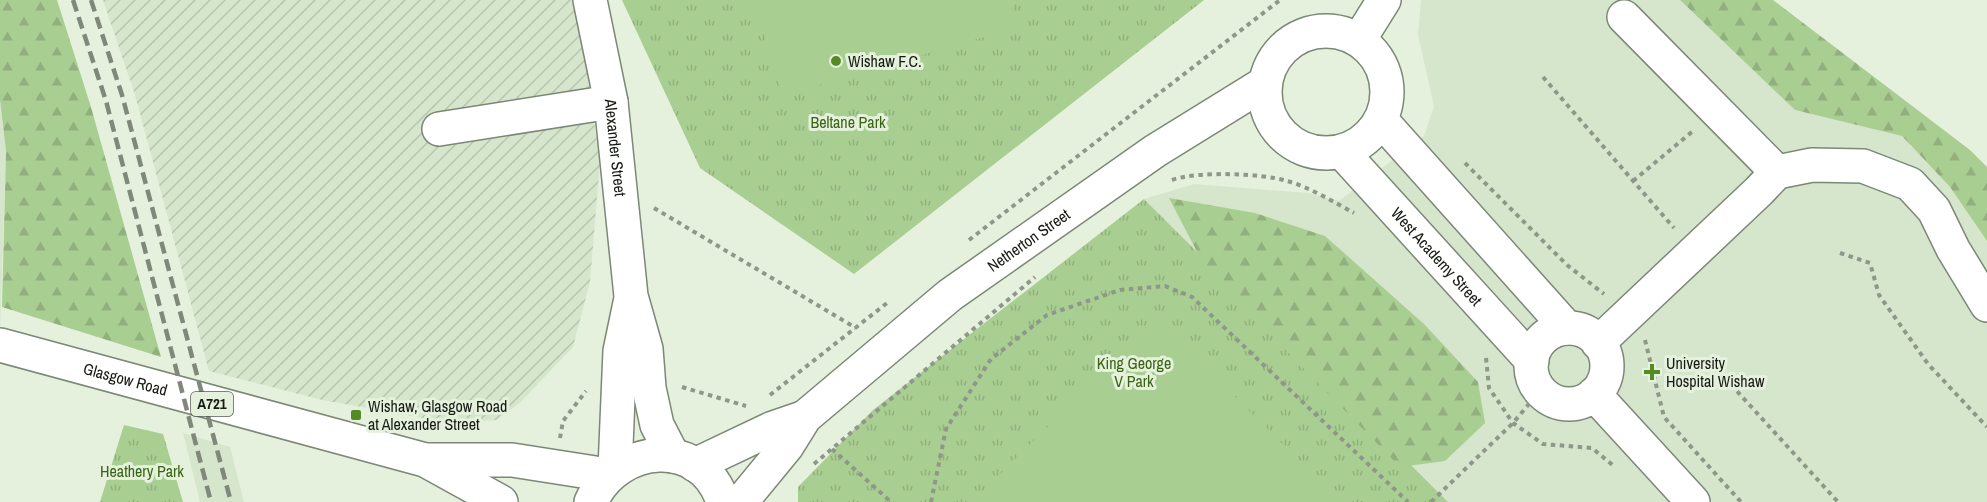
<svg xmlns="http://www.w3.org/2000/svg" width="1987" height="502" font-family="'Archivo Narrow',sans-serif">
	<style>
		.built { fill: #d6e6cc }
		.industrial { fill: url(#industrial-furrows) }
		.grass { fill: url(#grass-tufts) }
		.forest { fill: url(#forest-firs) }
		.garden { fill: #a9ce92 }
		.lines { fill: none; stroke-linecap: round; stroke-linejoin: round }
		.minor-casing { stroke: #7c8876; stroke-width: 36 }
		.major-casing { stroke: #7c8876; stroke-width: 36 }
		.path { stroke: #8e9789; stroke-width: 4; stroke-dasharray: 4.5 4.5; stroke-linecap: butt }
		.minor { stroke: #fff; stroke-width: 33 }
		.major { stroke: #fff; stroke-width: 33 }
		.rail { stroke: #7f887a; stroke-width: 4.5; stroke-dasharray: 12 6; stroke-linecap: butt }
		.poi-dot { fill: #558b25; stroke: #e5f1dd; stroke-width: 2 }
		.labels { text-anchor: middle; stroke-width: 6; stroke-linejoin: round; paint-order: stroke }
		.shield { fill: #e5f1dd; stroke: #545a50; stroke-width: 1.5 }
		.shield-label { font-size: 15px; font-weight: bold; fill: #161a13 }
		.poi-label { font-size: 16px; fill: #161a13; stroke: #e5f1dd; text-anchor: start }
		.park-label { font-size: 16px; fill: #3a6312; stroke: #e5f1dd }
		.street-label { font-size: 16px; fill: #161a13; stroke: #e5f1dd }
	</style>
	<defs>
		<pattern id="industrial-furrows" width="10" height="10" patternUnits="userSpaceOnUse" patternTransform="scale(1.5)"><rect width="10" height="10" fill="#d6e6cc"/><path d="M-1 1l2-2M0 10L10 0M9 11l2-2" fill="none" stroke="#b7c5ae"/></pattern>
		<pattern id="grass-tufts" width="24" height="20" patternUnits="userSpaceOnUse" patternTransform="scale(1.5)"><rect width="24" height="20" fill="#a9ce92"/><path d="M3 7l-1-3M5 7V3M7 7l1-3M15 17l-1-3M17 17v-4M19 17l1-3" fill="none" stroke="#91b07d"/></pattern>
		<pattern id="forest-firs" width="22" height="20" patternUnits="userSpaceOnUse" patternTransform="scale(1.5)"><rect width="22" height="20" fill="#a9ce92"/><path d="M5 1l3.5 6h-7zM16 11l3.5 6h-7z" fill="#91b07d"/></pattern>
	</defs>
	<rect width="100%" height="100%" fill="#e5f1dd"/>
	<g class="built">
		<polygon points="1421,0 1680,0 1795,110 1902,136 1950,187 1987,241 1987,502 1448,502 1144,199 1194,184 1308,193 1339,201 1424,136 1434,106 1418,35"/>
		<polygon points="0,100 6,151 0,333"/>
		<polygon points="183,433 230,447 244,502 200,502"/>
	</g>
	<polygon class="industrial" points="103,0 574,0 578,12 600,162 590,282 573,347 520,403 496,420 452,423 322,400 209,371 135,95"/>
	<g class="grass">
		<polygon points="622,0 1204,0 854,274 700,168"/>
		<polygon points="1144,199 1448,502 798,502 798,487 873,410"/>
		<polygon points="124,425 163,434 183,502 100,502"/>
	</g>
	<g class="forest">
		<polygon points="0,0 57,0 91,107 161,357 2,307 6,151 0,100"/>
		<polygon points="1680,0 1773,0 1970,150 1987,167 1987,241 1950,187 1902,136 1795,110"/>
		<polygon points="1169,198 1255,213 1325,236 1424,324 1478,382 1485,423 1445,461 1400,467 1205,267"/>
	</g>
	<g class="garden">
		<polygon points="754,0 1010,0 1018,27 782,96"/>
		<polygon points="1157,318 1340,502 972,502"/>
	</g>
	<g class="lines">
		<g class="minor-casing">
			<g id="minor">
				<path id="s1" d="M590 0 611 102 631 296 646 349 649 388 657 425 673 456"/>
				<polyline points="1624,17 1777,172"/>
				<circle cx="1326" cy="92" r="61"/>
				<polyline points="1359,40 1384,0"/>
				<polyline points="1381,120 1567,328"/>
				<polyline points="439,129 611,102"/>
				<path id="s2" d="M1342 152 1532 361"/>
				<circle cx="1569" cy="366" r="38"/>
				<polyline points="1598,343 1759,191 1777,172 1812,165 1863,166 1910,184 1934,210 1953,249 1987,305"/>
				<polyline points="1594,394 1693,502"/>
				<polyline points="695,465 773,428 805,417"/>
				<polyline points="615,469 620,351 630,303"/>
				<path id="s3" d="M741 502 787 446 805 417 950 295 1155 151 1265 83"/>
			</g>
		</g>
		<g class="major-casing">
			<g id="major">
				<path id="s4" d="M0 345 425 460 501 502"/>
				<polyline points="430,460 512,460 608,475"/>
				<path d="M591 502C618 443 702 436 723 502"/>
			</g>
		</g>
		<g class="path">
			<polyline points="1543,77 1674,228"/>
			<polyline points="1465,163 1567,265 1604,294"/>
			<path d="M1172 180C1197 171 1261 173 1287 181 1309 187 1334 202 1354 213"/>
			<polyline points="1633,181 1693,131"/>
			<polyline points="654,208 856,328"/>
			<polyline points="969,240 1280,0"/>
			<polyline points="1840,253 1870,263 1879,295 1928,364 1987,427"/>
			<polyline points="1645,340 1664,417 1741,502"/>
			<polyline points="1486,358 1489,388 1513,423 1543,444 1592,448 1615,467"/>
			<polyline points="1725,378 1838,502"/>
			<polyline points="682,387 746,406"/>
			<polyline points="770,395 887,303"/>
			<polyline points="560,438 563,421 586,391"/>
			<polyline points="832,449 891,502"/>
			<polyline points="814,464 1035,277"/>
			<polyline points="931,502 946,429 991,359 1047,315 1120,290 1165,286 1192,297 1408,502"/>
			<polyline points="1431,502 1513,423 1539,392"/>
		</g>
		<use href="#minor" class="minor"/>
		<use href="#major" class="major"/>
		<g class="rail">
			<polyline points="73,0 106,101 211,502"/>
			<polyline points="91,0 122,95 231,502"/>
		</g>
	</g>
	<g class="poi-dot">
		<circle cx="836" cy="61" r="6"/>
		<path d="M1649 363h6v6h6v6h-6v6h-6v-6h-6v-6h6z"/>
		<rect x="350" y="409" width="12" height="12" rx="3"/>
	</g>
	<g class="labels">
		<rect class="shield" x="191" y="392" width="42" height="24" rx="4.5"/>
		<g class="shield-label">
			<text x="212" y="409">A721</text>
		</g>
		<g class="poi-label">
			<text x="848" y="67">Wishaw F.C.</text>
			<text x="1666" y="369">University<tspan x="1666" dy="18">Hospital Wishaw</tspan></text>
			<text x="368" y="412">Wishaw, Glasgow Road<tspan x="368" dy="18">at Alexander Street</tspan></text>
		</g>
		<g class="park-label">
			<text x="848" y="128">Beltane Park</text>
			<text x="1134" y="369">King George<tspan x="1134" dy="18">V Park</tspan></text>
			<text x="142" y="477">Heathery Park</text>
		</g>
		<g class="street-label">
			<text dy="6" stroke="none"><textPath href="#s1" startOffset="150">Alexander Street</textPath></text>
			<text dy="6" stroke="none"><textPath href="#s3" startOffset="392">Netherton Street</textPath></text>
			<text dy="6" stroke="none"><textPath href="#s2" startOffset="141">West Academy Street</textPath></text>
			<text dy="6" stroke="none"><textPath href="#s4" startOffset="130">Glasgow Road</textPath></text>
		</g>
	</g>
</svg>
